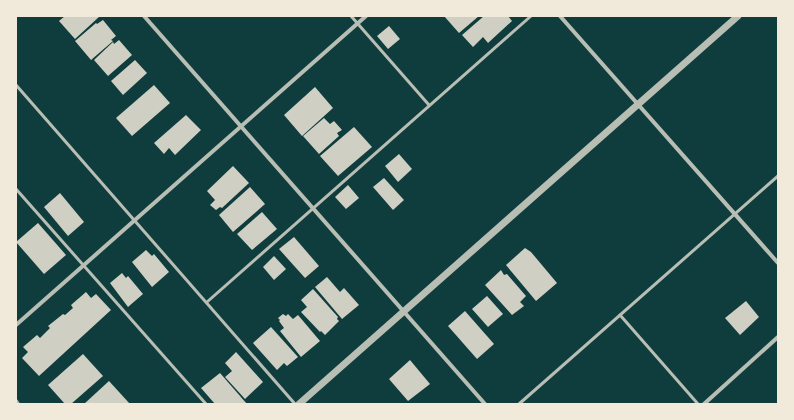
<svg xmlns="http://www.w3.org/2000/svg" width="794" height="420" font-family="'Open Sans',sans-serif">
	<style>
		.building { fill: #cfcfc3 }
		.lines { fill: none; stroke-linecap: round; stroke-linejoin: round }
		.service { stroke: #b8beb3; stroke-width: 3 }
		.minor { stroke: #b8beb3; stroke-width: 4 }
		.tertiary { stroke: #b8beb3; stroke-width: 7 }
	</style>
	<rect width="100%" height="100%" fill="#0f3d3e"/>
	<g class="building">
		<polygon points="65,16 100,16 75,39 59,21"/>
		<polygon points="444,16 479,16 459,33"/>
		<polygon points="484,16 508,16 512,21 488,43 483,37 473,47 462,35"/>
		<polygon points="103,20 116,36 111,40 113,41 91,60 75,41 96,23 97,24"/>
		<polygon points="389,26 400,39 388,49 377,36"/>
		<polygon points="119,40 132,55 108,76 94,60 113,42 114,44"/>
		<polygon points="135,60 147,73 123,95 111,81"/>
		<polygon points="154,85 170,103 132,136 116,118"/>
		<polygon points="315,87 333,108 302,136 284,115"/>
		<polygon points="186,115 201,130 175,155 169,148 164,154 154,143"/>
		<polygon points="324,118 330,124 334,121 342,130 337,133 339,136 319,154 303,136"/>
		<polygon points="354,127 372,147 338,176 320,156"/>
		<polygon points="399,154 412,169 398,182 385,166"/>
		<polygon points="233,166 249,183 222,208 220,207 216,210 210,205 215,200 207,191"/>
		<polygon points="384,178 404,200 393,210 373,187"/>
		<polygon points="348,185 359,198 346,209 335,197"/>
		<polygon points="250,187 265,204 233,232 219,215"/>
		<polygon points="60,193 84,222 68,236 44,207"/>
		<polygon points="262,212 277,229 252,250 237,234"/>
		<polygon points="38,223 66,255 44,274 16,242"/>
		<polygon points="294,237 319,266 305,278 279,249"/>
		<polygon points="525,248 531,252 557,283 536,301 506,265"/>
		<polygon points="146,250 152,256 154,254 169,272 152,287 132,262"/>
		<polygon points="274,256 286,269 274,280 263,267"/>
		<polygon points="501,270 504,275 507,274 526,296 520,302 524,306 512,315 485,285"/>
		<polygon points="122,273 126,278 128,276 143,294 128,307 110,283"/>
		<polygon points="327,277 340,292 344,288 359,305 342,319 315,287"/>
		<polygon points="313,289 338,317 337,319 339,321 325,335 321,331 320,332 301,312 307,307 301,300"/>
		<polygon points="86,292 91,298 96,294 111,310 39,376 22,358 28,352 23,347 37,335 40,338 50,328 48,326 63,314 65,315 73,308 71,305"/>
		<polygon points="487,296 503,314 488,327 472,309"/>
		<polygon points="746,301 759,317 740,335 725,318"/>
		<polygon points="465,311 494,344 477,359 448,326"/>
		<polygon points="283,314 286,316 288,314 293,319 298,315 320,341 301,357 280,331 284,328 279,321 280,320 278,318"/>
		<polygon points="271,327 298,357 287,366 284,363 277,370 253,343"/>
		<polygon points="236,352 263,382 245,399 225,377 232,371 225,363"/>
		<polygon points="83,354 103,376 71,404 65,404 48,385"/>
		<polygon points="410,360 430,384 408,401 389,379"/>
		<polygon points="220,373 247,404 215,404 201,388"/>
		<polygon points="109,381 130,404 84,404"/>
	</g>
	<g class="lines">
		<g class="service">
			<polyline points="351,16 429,105"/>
			<polyline points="16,85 295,404"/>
			<polyline points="16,189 206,404"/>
			<polyline points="207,302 531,16"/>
			<polyline points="620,315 698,404"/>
			<polyline points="519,404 778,176"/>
		</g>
		<g class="minor">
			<polyline points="144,16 485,404"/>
			<polyline points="560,16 778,263"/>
			<polyline points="16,325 366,16"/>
			<polyline points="16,401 18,404"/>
			<polyline points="704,404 778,337"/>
		</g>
		<polyline class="tertiary" points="299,404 738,16"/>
	</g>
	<rect width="794" height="420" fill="none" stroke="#f1e9da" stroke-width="34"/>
</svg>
